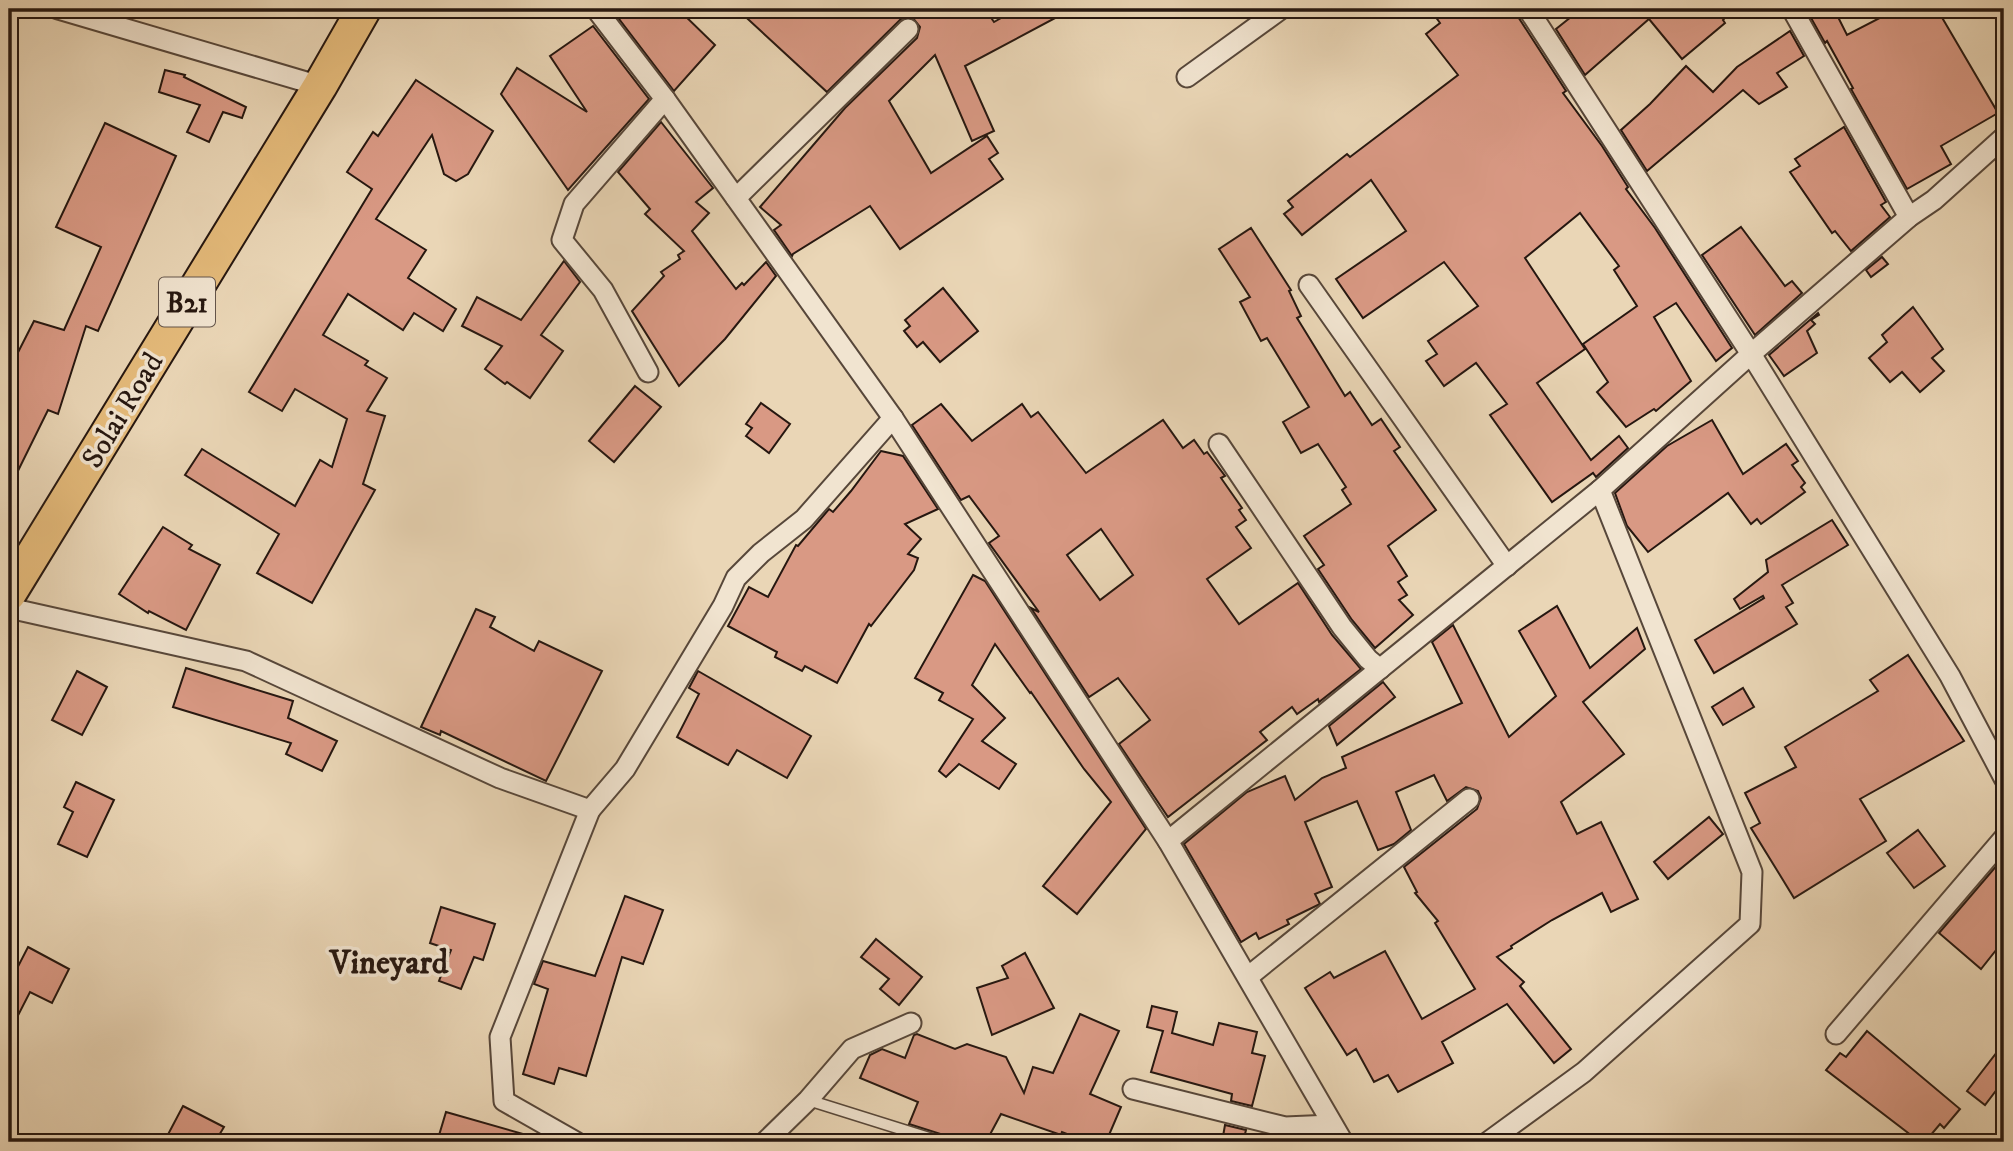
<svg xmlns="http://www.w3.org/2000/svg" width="2013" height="1151" font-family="'IM FELL DW Pica',serif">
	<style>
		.building { fill: #d99984; stroke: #261710; stroke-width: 2; fill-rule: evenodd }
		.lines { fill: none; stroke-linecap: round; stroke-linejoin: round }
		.service-casing { stroke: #57473a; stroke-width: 13 }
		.minor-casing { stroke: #57473a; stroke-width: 23 }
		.trunk-casing { stroke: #261710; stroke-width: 37 }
		.service { stroke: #f1e4d0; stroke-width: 10 }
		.minor { stroke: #f1e4d0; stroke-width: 19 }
		.trunk { stroke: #e5bb7b; stroke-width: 33 }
		.labels { text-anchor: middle; stroke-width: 7; stroke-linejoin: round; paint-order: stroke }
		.shield { fill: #f1e4d0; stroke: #63544a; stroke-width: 2 }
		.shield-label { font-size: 28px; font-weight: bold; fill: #261710 }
		.street-label { font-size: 30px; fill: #261710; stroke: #f1e4d0 }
		.quarter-label { font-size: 33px; font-weight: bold; fill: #261710; stroke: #f1e4d0 }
	</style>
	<rect width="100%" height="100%" fill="#ead6b6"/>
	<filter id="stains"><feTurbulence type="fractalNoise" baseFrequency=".00286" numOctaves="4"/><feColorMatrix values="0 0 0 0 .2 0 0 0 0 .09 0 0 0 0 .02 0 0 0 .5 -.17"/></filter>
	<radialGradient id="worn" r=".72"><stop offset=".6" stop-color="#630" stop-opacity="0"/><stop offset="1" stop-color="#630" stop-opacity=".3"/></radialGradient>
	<g class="building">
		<polygon points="617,9 678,9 715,45 674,91 613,11"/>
		<polygon points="737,9 985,9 994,22 1017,9 1072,9 965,66 994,131 972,141 935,55 889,101 931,173 987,136 998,153 989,159 1003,179 900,249 870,206 793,254 792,256 774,230 781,225 760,207 845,108 917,38 920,27 912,17 900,20 827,92"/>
		<polygon points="1430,9 1513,9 1566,91 1563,93 1602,146 1628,187 1626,189 1655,228 1732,348 1716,361 1676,303 1654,317 1691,381 1656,411 1654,409 1626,427 1597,392 1608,382 1583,344 1637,306 1614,270 1619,266 1580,213 1525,258 1585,349 1537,383 1591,460 1619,436 1628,448 1596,477 1593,473 1552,502 1490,415 1507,404 1476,363 1444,386 1426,361 1437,354 1428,341 1478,306 1444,262 1363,318 1336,279 1406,231 1371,180 1302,235 1284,214 1293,207 1288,201 1347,154 1350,157 1458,75 1426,34 1440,23"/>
		<polygon points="1581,9 1732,9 1723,20 1725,23 1682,59 1649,19 1585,75 1556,29"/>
		<polygon points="1806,9 1834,9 1847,35 1897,9 1937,9 1998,113 1941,146 1951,164 1907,189 1851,89 1853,88 1827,41 1825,43"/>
		<polygon points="593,26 649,99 568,190 501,94 517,68 587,112 550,56"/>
		<polygon points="1790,31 1804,56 1777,73 1787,87 1759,104 1743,90 1647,171 1621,130 1650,104 1686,66 1713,92 1737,67"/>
		<polygon points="165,70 185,75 184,77 246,107 242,118 223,112 209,142 187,132 200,105 159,92"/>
		<polygon points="416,80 493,131 468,174 456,181 444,174 432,135 376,219 426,250 408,278 456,309 443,331 414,313 403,330 348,294 323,335 368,361 365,365 387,378 367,411 385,416 363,484 375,490 312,603 257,573 279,534 185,475 202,449 295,506 320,460 332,467 347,419 295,389 282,411 249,392 372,189 347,172 373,132 378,136"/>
		<polygon points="661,122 713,188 696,202 709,213 692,231 736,289 742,283 744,285 766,262 776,276 725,339 679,386 632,311 664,276 661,272 680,259 678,255 684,251 645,214 650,209 618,172"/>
		<polygon points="105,123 176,156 98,331 86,326 58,414 48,410 9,489 9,417 17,400 9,398 9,370 34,321 64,330 101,247 56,227"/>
		<polygon points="1844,127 1886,202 1881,205 1890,217 1851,251 1835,231 1832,233 1790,172 1800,166 1795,159"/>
		<polygon points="1741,227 1785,286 1792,281 1802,293 1755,335 1702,255"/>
		<polygon points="1251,228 1291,290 1289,291 1301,316 1297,318 1345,396 1350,392 1372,425 1381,419 1400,447 1394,451 1436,510 1388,546 1407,576 1398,582 1407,595 1399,600 1413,615 1375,648 1352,620 1318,569 1324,565 1304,536 1351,504 1342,490 1346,487 1318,444 1301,453 1283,422 1309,407 1267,338 1261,341 1240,302 1250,297 1219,249"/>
		<polygon points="1882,257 1888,264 1871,277 1866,270"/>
		<polygon points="564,261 580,282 541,335 563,351 530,398 507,382 505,384 485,369 502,346 462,326 477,297 521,320"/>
		<polygon points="943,288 978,331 940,362 923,342 917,347 904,331 910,326 905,320"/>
		<polygon points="1913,307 1943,349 1932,358 1944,371 1920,392 1902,372 1890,382 1869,358 1887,342 1882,335"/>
		<polygon points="1818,313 1819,315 1811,320 1815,324 1807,331 1817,353 1784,376 1769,355"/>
		<polygon points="635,386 661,407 614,462 589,441"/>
		<polygon points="761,403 790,424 769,453 746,436 752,428 746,424"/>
		<path d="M941 404 972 441 1022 404 1031 417 1038 412 1086 473 1163 420 1183 448 1194 440 1204 454 1207 452 1225 476 1221 478 1242 508 1239 510 1246 520 1236 527 1251 548 1207 579 1239 624 1298 583 1332 635 1361 669 1319 702 1318 699 1297 714 1292 707 1260 732 1267 740 1168 817 1119 744 1150 720 1118 678 1089 697 1031 608 1039 612 989 543 999 536 969 496 961 500 912 425ZM1101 529 1133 575 1100 600 1067 555Z"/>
		<polygon points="1712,420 1743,474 1786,444 1798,461 1792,465 1805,483 1801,487 1805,492 1761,524 1757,519 1751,524 1728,493 1648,552 1627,526 1615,493 1667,446"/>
		<polygon points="881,451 903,456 938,509 905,524 921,539 908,554 918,558 914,570 871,626 869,624 837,683 805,666 802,671 775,657 777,652 728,626 749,587 768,597 796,545 798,546 829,509 833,512 851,491"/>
		<polygon points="1832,520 1848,545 1782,585 1793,603 1786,607 1797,624 1714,673 1695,640 1764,598 1763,596 1740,609 1734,599 1768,572 1766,560"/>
		<polygon points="163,527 192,545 189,549 220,565 186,630 149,611 148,613 119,594"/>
		<polygon points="973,575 985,581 1146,829 1077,914 1043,886 1111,802 1084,769 1031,692 1030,693 995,644 972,685 1005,718 982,741 1016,764 999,789 959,764 946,777 939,771 973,719 939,700 943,693 915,678"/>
		<polygon points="1557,606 1590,668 1637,628 1645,649 1583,702 1624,754 1561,802 1577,834 1601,822 1638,899 1611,912 1602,893 1552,920 1511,946 1512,948 1497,957 1524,982 1520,986 1571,1049 1554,1063 1507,1004 1442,1042 1453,1063 1398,1092 1388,1075 1374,1082 1356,1049 1347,1055 1305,988 1330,972 1334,978 1385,951 1422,1019 1475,989 1435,923 1438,921 1415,893 1417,892 1404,867 1477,809 1481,798 1478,791 1466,787 1447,801 1434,775 1396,792 1411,830 1394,844 1378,850 1357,801 1305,822 1332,887 1315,894 1320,904 1287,920 1289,924 1259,939 1256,933 1241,942 1184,844 1247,792 1285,776 1295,800 1322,778 1346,768 1342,757 1462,703 1432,642 1453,625 1509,737 1556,696 1519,631"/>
		<polygon points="476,609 495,617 490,627 534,651 539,641 602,671 546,781 441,731 440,735 421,727"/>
		<polygon points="1908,655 1964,741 1860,799 1886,841 1794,898 1751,828 1760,823 1745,793 1796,767 1785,747 1878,691 1870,680"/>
		<polygon points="186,668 293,701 288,718 337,741 322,771 286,754 291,743 173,707"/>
		<polygon points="77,671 107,687 82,735 52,720"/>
		<polygon points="698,671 811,736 787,778 737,750 728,765 677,737 699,694 689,688"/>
		<polygon points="1383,682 1395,697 1337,745 1329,726"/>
		<polygon points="1743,688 1754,707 1723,725 1712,707"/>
		<polygon points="76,782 114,800 87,857 58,844 73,812 64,807"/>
		<polygon points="1709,817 1723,834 1668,879 1654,862"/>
		<polygon points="1918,830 1945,866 1914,888 1887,853"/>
		<polygon points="2004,857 2004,940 1981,969 1939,933"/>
		<polygon points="625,896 663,910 643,964 622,957 586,1076 559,1068 554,1084 523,1074 548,989 534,984 543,961 595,976"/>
		<polygon points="441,907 495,924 483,960 474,957 461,989 439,981 451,950 430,943"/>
		<polygon points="876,939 922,977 899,1005 880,989 889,979 861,957"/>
		<polygon points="28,947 69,969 52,1003 30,992 9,1033 9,984"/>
		<polygon points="1025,953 1054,1008 992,1035 977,988 1008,978 1002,966"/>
		<polygon points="1152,1006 1177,1012 1172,1033 1213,1045 1219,1023 1257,1032 1252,1053 1265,1056 1252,1106 1231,1101 1232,1094 1151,1072 1163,1031 1147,1027"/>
		<polygon points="1080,1014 1119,1031 1090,1094 1121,1107 1106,1142 1088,1142 1062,1132 1061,1135 1001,1114 986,1142 949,1142 944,1135 909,1124 918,1102 860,1078 870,1055 882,1049 905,1058 914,1035 917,1034 955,1049 967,1044 1006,1057 1024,1093 1033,1067 1053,1073"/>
		<polygon points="1867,1031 1960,1109 1944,1128 1940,1124 1925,1142 1920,1142 1826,1070 1840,1053 1846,1057"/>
		<polygon points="2004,1043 2004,1080 1985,1105 1967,1091"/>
		<polygon points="183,1106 224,1127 215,1142 164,1142"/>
		<polygon points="446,1112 530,1136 529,1142 437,1142"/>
		<polygon points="1225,1125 1246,1130 1243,1142 1222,1142"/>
	</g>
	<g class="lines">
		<g class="service-casing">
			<polyline id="service" points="808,1100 942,1142"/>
		</g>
		<g class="minor-casing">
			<g id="minor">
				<polyline points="58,9 320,86"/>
				<polyline points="596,9 665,99 893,418 1168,841 1343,1142"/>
				<polyline points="1528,9 1751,354 1950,676 2004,778"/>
				<polyline points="1792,9 1909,217"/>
				<polyline points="1187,77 1281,9"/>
				<polyline points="736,198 908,29"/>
				<polyline points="1309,285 1507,566"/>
				<polyline points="648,372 603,290 562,240 574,204 665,99"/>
				<polyline points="1219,444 1342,627 1368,659 1380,669"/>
				<polyline points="9,608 246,661 500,778 590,810 625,769 723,606 736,578 761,553 804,519 893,418"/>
				<polyline points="1168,841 1600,490 1751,354 1909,217 1934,200 2004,137"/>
				<polyline points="1249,976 1469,799"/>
				<polyline points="1836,1034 2004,838"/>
				<polyline points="1133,1089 1285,1127 1332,1125"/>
				<polyline points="576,1142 504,1101 500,1037 590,810"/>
				<polyline points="765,1142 808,1100 852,1049 911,1023"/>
				<polyline points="1488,1142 1584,1072 1750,924 1752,872 1600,490"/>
			</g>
		</g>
		<g class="trunk-casing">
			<polyline id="trunk" points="9,594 320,86 364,9"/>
		</g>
		<use href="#service" class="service"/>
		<use href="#minor" class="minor"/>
		<use href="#trunk" class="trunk"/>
	</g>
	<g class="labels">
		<rect class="shield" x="159" y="277.5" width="56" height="49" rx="5"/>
		<g class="shield-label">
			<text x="187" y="312">B21</text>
		</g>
		<g class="street-label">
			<text transform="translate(122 410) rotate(-59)" y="10">Solai Road</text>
		</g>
		<g class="quarter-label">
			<text x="389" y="973">Vineyard</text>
		</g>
	</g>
	<rect width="2013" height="1151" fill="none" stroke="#ead6b6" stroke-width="35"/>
	<rect x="10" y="10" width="1992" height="1130" fill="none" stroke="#261710" stroke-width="3.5"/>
	<rect x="18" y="18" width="1978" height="1116" fill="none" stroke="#261710" stroke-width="2"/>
	<rect width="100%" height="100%" filter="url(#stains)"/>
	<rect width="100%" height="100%" fill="url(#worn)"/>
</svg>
